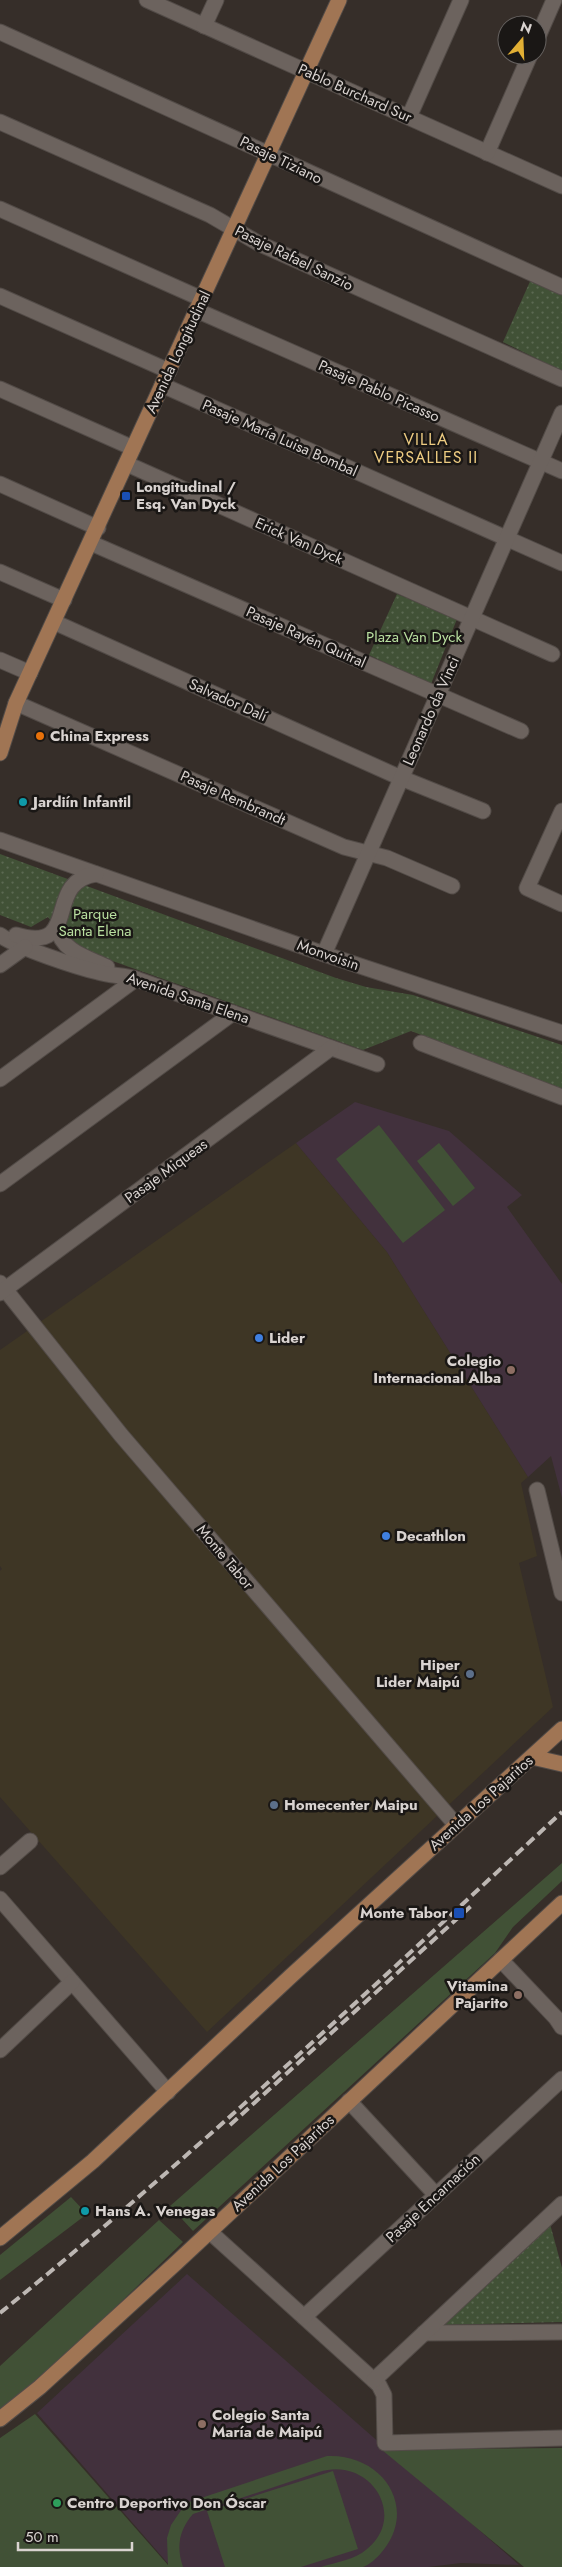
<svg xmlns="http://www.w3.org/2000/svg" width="562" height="2567" font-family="Jost,sans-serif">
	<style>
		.commercial { fill: #3e3625 }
		.education { fill: #42313d }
		.green { fill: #415136 }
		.park { fill: url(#park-dots) }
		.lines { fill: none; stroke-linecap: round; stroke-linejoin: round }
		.minor-casing { stroke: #524b47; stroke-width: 17 }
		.major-casing { stroke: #524b47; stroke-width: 17 }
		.minor { stroke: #6c635e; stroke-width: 15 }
		.major { stroke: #a07554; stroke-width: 15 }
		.rail { stroke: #bdb7b3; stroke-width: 4; stroke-dasharray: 10 5; stroke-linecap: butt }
		.transit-dot { fill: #1a4fb4; stroke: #1a1715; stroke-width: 2 }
		.food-dot { fill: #e8710a; stroke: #1a1715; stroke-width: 2 }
		.culture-dot { fill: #0f9aa8; stroke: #1a1715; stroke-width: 2 }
		.shop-dot { fill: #3f7fe0; stroke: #1a1715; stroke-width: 2 }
		.education-dot { fill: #8d6e63; stroke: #1a1715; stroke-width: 2 }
		.service-dot { fill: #5c6f8a; stroke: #1a1715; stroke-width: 2 }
		.leisure-dot { fill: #2e9e5b; stroke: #1a1715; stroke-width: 2 }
		.labels { text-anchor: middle; stroke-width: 5; stroke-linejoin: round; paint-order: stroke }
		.street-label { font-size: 15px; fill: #d9d3d0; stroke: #1a1715 }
		.poi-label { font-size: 15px; font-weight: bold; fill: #d9d3d0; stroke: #1a1715; text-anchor: start }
		.park-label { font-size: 15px; fill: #b9dfa0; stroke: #1a1715 }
		.neighbourhood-label { font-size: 16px; letter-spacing: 1px; fill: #eecc82; stroke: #1a1715 }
	</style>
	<defs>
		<pattern id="park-dots" width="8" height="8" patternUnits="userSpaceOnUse" patternTransform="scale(1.25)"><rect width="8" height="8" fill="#415136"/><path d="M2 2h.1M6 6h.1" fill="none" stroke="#5c6952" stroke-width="1.8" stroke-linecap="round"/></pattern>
	</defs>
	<rect width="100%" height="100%" fill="#362e29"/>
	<polygon class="commercial" points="296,1143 387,1252 528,1477 521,1483 537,1556 519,1563 553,1707 207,2032 0,1797 0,1571 2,1569 0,1566 0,1350"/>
	<g class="education">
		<polygon points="355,1102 449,1131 522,1195 507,1207 562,1284 562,1498 551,1456 528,1477 387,1252 296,1143"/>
		<polygon points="187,2274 519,2565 461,2563 428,2567 171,2567 37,2413"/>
	</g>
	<g class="green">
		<polygon points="379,1125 445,1210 403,1243 336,1159"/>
		<polygon points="439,1143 475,1188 453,1206 417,1161"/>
		<polygon points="562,1863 562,1881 513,1927 495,1953 193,2231 170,2206"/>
		<polygon points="71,2197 87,2214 0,2280 0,2255"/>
		<polygon points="159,2220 183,2242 64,2357 0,2409 0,2366"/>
		<path d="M35 2414 168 2565 167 2538 171 2525 186 2503 327 2456C382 2453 420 2508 381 2553 377 2558 369 2565 363 2567 351 2567 334 2567 321 2567 336 2562 355 2560 367 2549 408 2516 370 2456 319 2472L193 2514C179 2530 176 2547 183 2567H0V2438Z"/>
		<polygon points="562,2448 562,2567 524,2567 382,2450"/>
		<polygon points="333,2471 358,2549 301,2567 225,2567 207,2511"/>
	</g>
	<g class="park">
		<polygon points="532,277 562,291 562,371 503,342"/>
		<polygon points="397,594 457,619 431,684 369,655"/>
		<polygon points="0,854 336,978 366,987 413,995 562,1045 562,1089 411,1031 363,1050 76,948 65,941 48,917 31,927 0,915"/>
		<polygon points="550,2224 562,2268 562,2322 440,2325"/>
	</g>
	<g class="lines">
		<g class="minor-casing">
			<g id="minor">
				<polyline points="147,0 562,186"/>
				<polyline points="204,26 216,0"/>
				<path d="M0 32C188 116 374 203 562 287"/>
				<polyline points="537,39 554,0"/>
				<polyline points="409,117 461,0"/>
				<polyline points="0,122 210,215 258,243 562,379"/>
				<polyline points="487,153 530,55"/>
				<polyline points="0,209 202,299"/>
				<polyline points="0,296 169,371"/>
				<polyline points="196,310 562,471"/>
				<polyline points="162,385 562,563"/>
				<polyline points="0,389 133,448"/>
				<polyline points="127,464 552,654"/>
				<polyline points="0,484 98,528"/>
				<polyline points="91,543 521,731"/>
				<polyline points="0,572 64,600"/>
				<polyline points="54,622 401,778 483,811"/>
				<polyline points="0,660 30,673"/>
				<polyline points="16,703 344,847 387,858 452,886"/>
				<polyline points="562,811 527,888 562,904"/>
				<polyline points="0,840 324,954 562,1033"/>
				<path d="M57 927C62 952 86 957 107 967"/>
				<path d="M0 935C16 947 77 967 98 972 112 976 123 975 136 979L377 1064"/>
				<path d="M16 935C83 954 42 882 96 874"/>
				<polyline points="324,954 562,413"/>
				<polyline points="0,965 25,947"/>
				<polyline points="421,1043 562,1097"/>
				<polyline points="0,1079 136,979"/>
				<polyline points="0,1184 233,1013"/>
				<polyline points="0,1283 121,1435 456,1825"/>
				<polyline points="0,1293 331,1048"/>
				<polyline points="537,1490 562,1593"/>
				<polyline points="0,1867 30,1841"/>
				<polyline points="0,1899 168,2092"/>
				<polyline points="501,1960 556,2018 562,2027"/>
				<polyline points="0,2050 72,1982"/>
				<polyline points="349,2101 436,2195"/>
				<polyline points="210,2232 379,2385 384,2395 385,2443 562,2438"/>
				<polyline points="304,2317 562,2079"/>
				<polyline points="424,2333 562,2332"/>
				<polyline points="374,2380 562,2204"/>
			</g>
		</g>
		<g class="major-casing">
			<g id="major">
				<polyline points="0,753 16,703 339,0"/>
				<polyline points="532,1757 562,1764"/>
				<polyline points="0,2238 93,2161 291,1976 562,1729"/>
				<polyline points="0,2419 40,2387 176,2263 562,1903"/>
			</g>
		</g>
		<use href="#minor" class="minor"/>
		<use href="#major" class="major"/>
		<g class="rail">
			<polyline points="230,2125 471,1906"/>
			<path d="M0 2313C195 2155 378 1982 562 1812"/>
		</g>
	</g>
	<g class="transit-dot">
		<rect x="121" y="491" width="10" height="10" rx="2.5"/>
		<rect x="453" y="1907" width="12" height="12" rx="2.5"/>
	</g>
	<circle class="food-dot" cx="40" cy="736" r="5"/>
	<g class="culture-dot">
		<circle cx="23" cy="802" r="5"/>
		<circle cx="85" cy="2211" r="5"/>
	</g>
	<g class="shop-dot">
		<circle cx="259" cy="1338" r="5"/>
		<circle cx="386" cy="1536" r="5"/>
	</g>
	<g class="education-dot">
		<circle cx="511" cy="1370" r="5"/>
		<circle cx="518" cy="1995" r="5"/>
		<circle cx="202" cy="2424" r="5"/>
	</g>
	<g class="service-dot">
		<circle cx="470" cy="1674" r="5"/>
		<circle cx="274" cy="1805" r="5"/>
	</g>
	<circle class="leisure-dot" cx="57" cy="2503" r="5"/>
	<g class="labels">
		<g class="street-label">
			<text transform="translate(355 93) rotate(24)" y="5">Pablo Burchard Sur</text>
			<text transform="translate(281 160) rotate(26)" y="5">Pasaje Tiziano</text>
			<text transform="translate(294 258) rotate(26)" y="5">Pasaje Rafael Sanzio</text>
			<text transform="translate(178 352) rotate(-65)" y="5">Avenida Longitudinal</text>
			<text transform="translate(379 391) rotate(24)" y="5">Pasaje Pablo Picasso</text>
			<text transform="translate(280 438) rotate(24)" y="5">Pasaje María Luisa Bombal</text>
			<text transform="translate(299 541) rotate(24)" y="5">Erick Van Dyck</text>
			<text transform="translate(306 637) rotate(24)" y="5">Pasaje Rayén Quitral</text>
			<text transform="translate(228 700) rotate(24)" y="5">Salvador Dalí</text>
			<text transform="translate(431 711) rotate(-66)" y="5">Leonardo da Vinci</text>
			<text transform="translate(233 798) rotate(24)" y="5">Pasaje Rembrandt</text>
			<text transform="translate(328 955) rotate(19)" y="5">Monvoisin</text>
			<text transform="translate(188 998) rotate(19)" y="5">Avenida Santa Elena</text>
			<text transform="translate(166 1171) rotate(-36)" y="5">Pasaje Miqueas</text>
			<text transform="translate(225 1557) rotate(50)" y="5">Monte Tabor</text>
			<text transform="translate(481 1803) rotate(-42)" y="5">Avenida Los Pajaritos</text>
			<text transform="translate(283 2163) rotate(-43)" y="5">Avenida Los Pajaritos</text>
			<text transform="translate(433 2198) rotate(-43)" y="5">Pasaje Encarnación</text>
		</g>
		<g class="poi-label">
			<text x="136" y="492">Longitudinal /<tspan x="136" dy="17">Esq. Van Dyck</tspan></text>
			<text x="50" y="741">China Express</text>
			<text x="33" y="807">Jardiín Infantil</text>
			<text x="269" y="1343">Lider</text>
			<text x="501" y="1366" text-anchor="end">Colegio<tspan x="501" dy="17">Internacional Alba</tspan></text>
			<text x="396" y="1541">Decathlon</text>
			<text x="460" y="1670" text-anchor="end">Hiper<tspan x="460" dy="17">Lider Maipú</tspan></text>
			<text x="284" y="1810">Homecenter Maipu</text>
			<text x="448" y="1918" text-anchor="end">Monte Tabor</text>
			<text x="508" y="1991" text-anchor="end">Vitamina<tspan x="508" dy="17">Pajarito</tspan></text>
			<text x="95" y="2216">Hans A. Venegas</text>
			<text x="212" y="2420">Colegio Santa<tspan x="212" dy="17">María de Maipú</tspan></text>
			<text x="67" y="2508">Centro Deportivo Don Óscar</text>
		</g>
		<g class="park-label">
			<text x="414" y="642">Plaza Van Dyck</text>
			<text x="95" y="919">Parque<tspan x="95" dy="17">Santa Elena</tspan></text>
		</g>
		<g class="neighbourhood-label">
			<text x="426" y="445">VILLA<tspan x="426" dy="18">VERSALLES II</tspan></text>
		</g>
	</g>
	<g transform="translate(522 40) rotate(19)"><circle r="24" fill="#1a1715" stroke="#666260"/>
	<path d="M0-4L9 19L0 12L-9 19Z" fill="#e1af34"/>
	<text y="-8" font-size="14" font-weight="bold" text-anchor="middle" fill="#d9d3d0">N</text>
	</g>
	<path d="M18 2542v8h114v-8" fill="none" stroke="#d9d3d0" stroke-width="2.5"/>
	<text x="25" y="2542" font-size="15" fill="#d9d3d0" stroke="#1a1715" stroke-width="4" paint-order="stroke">50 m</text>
</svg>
